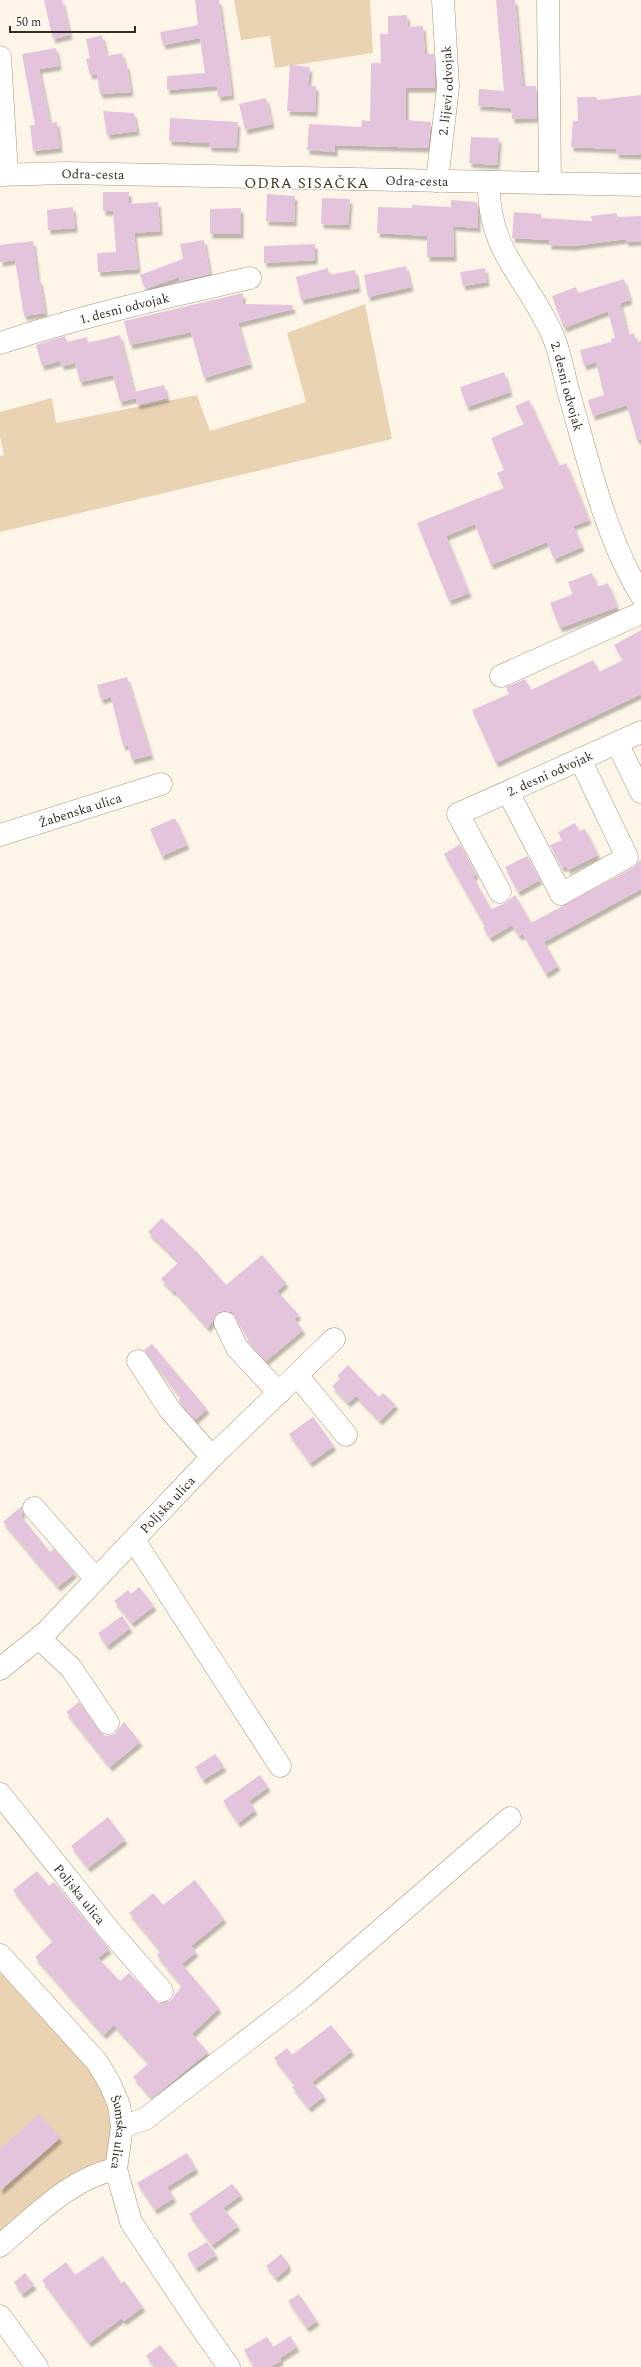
<svg xmlns="http://www.w3.org/2000/svg" width="641" height="2367" font-family="Spectral,serif">
	<style>
		.green { fill: #ead3b3 }
		.building { fill: #e4c3dd; filter: url(#shadow) }
		.lines { fill: none; stroke-linecap: round; stroke-linejoin: round }
		.minor-casing { stroke: #a79477; stroke-width: 23 }
		.major-casing { stroke: #a79477; stroke-width: 23 }
		.minor { stroke: #fff; stroke-width: 22 }
		.major { stroke: #fff; stroke-width: 22 }
		.labels { text-anchor: middle; stroke-width: 3; stroke-linejoin: round; paint-order: stroke }
		.street-label { font-size: 13px; fill: #352d21; stroke: #fff }
		.quarter-label { font-size: 15px; letter-spacing: 1px; fill: #47361c; stroke: #fff }
	</style>
	<defs>
		<filter id="shadow"><feDropShadow dx="2.5" dy="4.5" stdDeviation="1" flood-color="#0004"/></filter>
	</defs>
	<rect width="100%" height="100%" fill="#fdf5e8"/>
	<g class="green">
		<polygon points="234,0 370,0 373,53 275,68 270,36 241,40"/>
		<polygon points="365,304 392,439 0,532 0,456 4,455 0,436 0,412 52,398 56,423 197,395 210,431 306,402 287,333"/>
		<polygon points="0,1968 87,2062 111,2102 111,2150 105,2163 0,2245"/>
	</g>
	<g class="building">
		<polygon points="44,0 62,0 70,35 53,39"/>
		<polygon points="195,0 219,0 232,95 218,97 217,86 167,90 167,76 205,73 200,38 163,45 160,32 198,25"/>
		<polygon points="496,0 515,0 523,86 536,86 537,118 512,119 511,108 478,106 479,89 504,91"/>
		<polygon points="407,15 408,27 423,26 425,54 434,54 435,88 406,88 406,120 431,122 428,148 335,145 335,152 307,150 309,124 361,127 362,120 370,121 371,63 381,63 380,34 388,34 388,16"/>
		<polygon points="102,35 107,56 122,53 125,65 127,65 131,92 100,94 97,74 90,75 86,59 90,58 86,39"/>
		<polygon points="56,48 59,66 39,69 50,123 57,122 60,148 33,151 30,125 35,125 22,54"/>
		<polygon points="290,65 310,67 308,86 316,86 315,112 287,111"/>
		<polygon points="641,95 641,155 616,154 616,149 571,147 573,121 578,121 577,97 597,97 597,100"/>
		<polygon points="266,98 272,124 245,130 239,104"/>
		<polygon points="103,111 134,113 137,131 107,135"/>
		<polygon points="170,118 238,122 236,148 209,147 209,143 169,141"/>
		<polygon points="471,137 499,138 497,165 469,163"/>
		<polygon points="103,192 129,192 129,204 158,202 160,231 134,233 138,269 98,272 97,253 116,252 113,211 103,211"/>
		<polygon points="267,194 295,196 294,222 266,221"/>
		<polygon points="322,198 350,199 348,225 321,224"/>
		<polygon points="451,200 477,202 478,211 478,228 453,226 454,257 427,257 427,236 377,233 378,207 412,208 412,205 451,207"/>
		<polygon points="73,207 75,228 48,230 47,210"/>
		<polygon points="241,208 241,234 210,234 210,209"/>
		<polygon points="514,212 541,214 541,218 592,221 591,216 617,213 617,217 641,216 641,241 626,242 626,239 573,246 549,245 549,240 512,238"/>
		<polygon points="204,240 210,274 180,281 179,277 145,289 140,275 183,259 180,244"/>
		<polygon points="33,241 38,281 40,280 45,313 24,316 15,260 0,262 0,245"/>
		<polygon points="315,244 315,260 264,263 264,246"/>
		<polygon points="406,266 411,287 368,297 364,275"/>
		<polygon points="328,268 329,275 355,270 358,288 301,300 296,277"/>
		<polygon points="485,268 487,282 463,286 460,272"/>
		<polygon points="624,279 630,300 620,303 628,335 634,333 636,342 641,341 641,439 637,440 627,405 593,416 588,400 604,395 596,362 584,366 580,350 611,342 611,339 615,338 608,311 564,328 552,296 576,287 578,293"/>
		<polygon points="243,293 243,304 292,305 293,309 238,323 250,364 204,378 191,332 130,345 124,321"/>
		<polygon points="120,335 134,392 164,385 167,398 137,405 136,398 120,402 113,375 80,382 75,363 62,366 60,361 42,366 36,345 65,336 67,342 87,337 88,343"/>
		<polygon points="504,372 510,392 467,407 460,387"/>
		<polygon points="529,400 559,466 566,463 589,520 573,526 582,547 554,559 547,542 491,565 475,524 446,536 469,593 449,601 417,523 504,488 497,473 504,470 491,438 524,424 515,406"/>
		<polygon points="592,573 597,587 608,583 617,607 560,628 550,603 573,594 568,582"/>
		<polygon points="641,630 641,694 496,763 472,710 509,694 506,687 525,679 531,690 593,660 599,672 623,660 614,645"/>
		<polygon points="127,677 151,755 132,760 128,745 123,746 111,697 101,700 97,685"/>
		<polygon points="175,818 187,845 162,856 150,829"/>
		<polygon points="575,823 579,831 585,829 598,855 568,870 566,866 562,868 550,845 562,840 558,832"/>
		<polygon points="460,844 476,874 473,877 491,909 506,903 515,895 531,923 633,868 641,859 641,889 544,942 558,966 546,974 523,934 519,936 512,925 490,938 483,928 485,926 444,854"/>
		<polygon points="527,856 540,880 518,892 505,867"/>
		<polygon points="162,1218 197,1252 226,1285 262,1255 286,1283 277,1291 299,1315 294,1319 303,1330 266,1361 247,1341 249,1340 232,1312 226,1311 219,1312 208,1328 174,1290 173,1292 161,1279 179,1262 148,1232"/>
		<polygon points="152,1344 207,1409 195,1420 180,1402 178,1400 181,1398 144,1350"/>
		<polygon points="348,1365 379,1397 383,1393 396,1405 380,1421 356,1396 348,1403 332,1386 340,1379 337,1376"/>
		<polygon points="313,1417 334,1446 310,1463 289,1434"/>
		<polygon points="22,1506 22,1517 50,1552 54,1549 75,1573 58,1587 3,1522"/>
		<polygon points="139,1587 154,1606 132,1623 114,1601 128,1590 131,1594"/>
		<polygon points="122,1616 130,1628 107,1646 98,1633"/>
		<polygon points="79,1702 102,1734 106,1736 115,1734 124,1722 140,1742 110,1767 66,1712"/>
		<polygon points="215,1754 224,1767 203,1780 195,1767"/>
		<polygon points="260,1775 268,1787 249,1801 255,1810 238,1823 223,1801"/>
		<polygon points="108,1817 125,1840 88,1868 71,1846"/>
		<polygon points="37,1871 49,1886 54,1882 109,1949 98,1958 120,1981 129,1973 158,2003 170,2001 182,1986 157,1955 161,1951 129,1913 153,1893 163,1905 195,1880 224,1919 191,1946 196,1952 182,1964 219,2008 192,2034 208,2052 152,2098 133,2077 149,2063 114,2025 104,2035 35,1957 53,1941 13,1890"/>
		<polygon points="331,2025 352,2051 312,2082 324,2096 309,2108 292,2087 295,2085 274,2058 287,2048 292,2055"/>
		<polygon points="39,2114 60,2138 0,2191 0,2149"/>
		<polygon points="187,2153 196,2169 167,2187 174,2198 155,2210 137,2183"/>
		<polygon points="232,2184 241,2195 223,2208 238,2226 212,2245 189,2214"/>
		<polygon points="207,2242 216,2255 196,2268 187,2254"/>
		<polygon points="281,2254 288,2263 288,2268 276,2278 266,2266"/>
		<polygon points="103,2256 121,2283 124,2281 143,2307 124,2321 122,2318 89,2343 42,2280 66,2262 75,2275"/>
		<polygon points="25,2273 34,2285 22,2294 14,2282"/>
		<polygon points="299,2294 317,2321 307,2328 288,2301"/>
		<polygon points="290,2336 297,2347 280,2358 281,2361 270,2367 254,2367 244,2350 267,2337 273,2347"/>
		<polygon points="160,2345 178,2367 155,2367 146,2356"/>
	</g>
	<g class="lines">
		<g class="minor-casing">
			<g id="minor">
				<polyline points="548,0 550,183"/>
				<polyline points="0,57 7,174"/>
				<path id="s1" d="M437 181 448 87 443 0"/>
				<path id="s2" d="M489 182C487 252 528 278 553 336 561 355 564 377 570 397 589 463 605 536 641 595"/>
				<path id="s3" d="M0 343C82 316 166 297 250 278"/>
				<polyline points="501,676 641,613"/>
				<polyline points="617,743 641,792"/>
				<polyline points="508,792 561,894 627,857 580,759"/>
				<path id="s4" d="M0 835 161 784"/>
				<path id="s5" d="M500 892 458 814 641 732"/>
				<polyline points="225,1323 237,1348 279,1393"/>
				<polyline points="138,1361 170,1410 212,1457"/>
				<polyline points="297,1375 346,1435"/>
				<polyline points="34,1508 96,1579"/>
				<polyline points="134,1540 280,1766"/>
				<polyline points="39,1638 71,1668 108,1723"/>
				<path id="s6" d="M0 1669 46 1632 212 1457 334 1339"/>
				<path id="s7" d="M0 1794 109 1930 162 1991"/>
				<path id="s8" d="M0 1955 97 2062 110 2084 119 2105 122 2127 116 2169 131 2222 194 2317 229 2367"/>
				<polyline points="122,2127 145,2119 303,1997 510,1818"/>
				<path d="M0 2246C34 2217 71 2178 116 2169"/>
				<polyline points="0,2316 37,2367"/>
			</g>
		</g>
		<g class="major-casing">
			<g id="major">
				<path id="s9" d="M0 175 65 173 641 185"/>
			</g>
		</g>
		<use href="#minor" class="minor"/>
		<use href="#major" class="major"/>
	</g>
	<g class="labels">
		<g class="street-label">
			<text dy="5" stroke="none"><textPath href="#s1" startOffset="91">2. lijevi odvojak</textPath></text>
			<text dy="5" stroke="none"><textPath href="#s9" startOffset="93">Odra-cesta</textPath></text>
			<text dy="5" stroke="none"><textPath href="#s9" startOffset="417">Odra-cesta</textPath></text>
			<text dy="5" stroke="none"><textPath href="#s3" startOffset="129">1. desni odvojak</textPath></text>
			<text dy="5" stroke="none"><textPath href="#s2" startOffset="222">2. desni odvojak</textPath></text>
			<text dy="5" stroke="none"><textPath href="#s5" startOffset="189">2. desni odvojak</textPath></text>
			<text dy="5" stroke="none"><textPath href="#s4" startOffset="84">Žabenska ulica</textPath></text>
			<text dy="5" stroke="none"><textPath href="#s6" startOffset="235">Poljska ulica</textPath></text>
			<text dy="5" stroke="none"><textPath href="#s7" startOffset="128">Poljska ulica</textPath></text>
			<text dy="5" stroke="none"><textPath href="#s8" startOffset="220">Šumska ulica</textPath></text>
		</g>
		<g class="quarter-label">
			<text x="307" y="188">ODRA SISAČKA</text>
		</g>
	</g>
	<path d="M10 26v6h125v-6" fill="none" stroke="#352d21" stroke-width="2"/>
	<text x="16" y="26" font-size="12" fill="#352d21" stroke="#ffffff" stroke-width="3" paint-order="stroke">50 m</text>
</svg>
